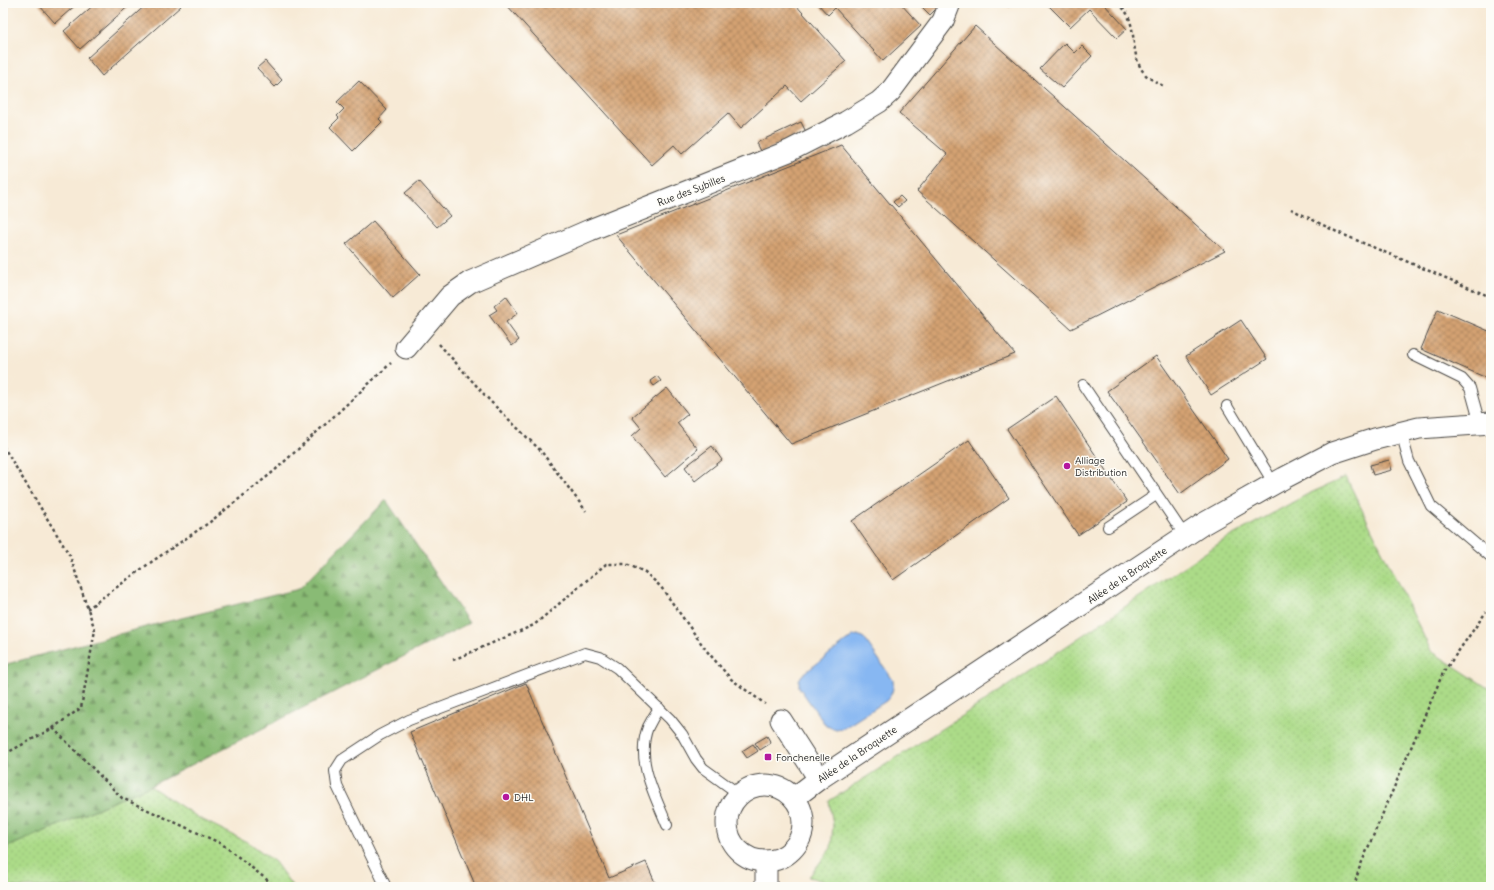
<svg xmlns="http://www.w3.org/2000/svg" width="1494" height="890" font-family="Delius,sans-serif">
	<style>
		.grass { fill: url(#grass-dots); stroke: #6c835a }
		.forest { fill: url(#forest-firs); stroke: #5a7350 }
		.water { fill: #87b7f2; stroke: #59718e }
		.building { fill: url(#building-cross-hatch) }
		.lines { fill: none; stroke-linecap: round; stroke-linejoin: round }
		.lane-casing { stroke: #4a4845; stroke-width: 12 }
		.street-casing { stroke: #4a4845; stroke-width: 23 }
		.path { stroke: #4a4845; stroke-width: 2.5; stroke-dasharray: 3 3; stroke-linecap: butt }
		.lane { stroke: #fff; stroke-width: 10 }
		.street { stroke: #fff; stroke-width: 21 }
		.poi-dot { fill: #b5179e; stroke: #fdfcf7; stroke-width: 1.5 }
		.labels { text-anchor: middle; stroke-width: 3; stroke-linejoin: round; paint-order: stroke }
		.street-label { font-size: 10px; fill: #2b2b2b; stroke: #fdfcf7 }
		.poi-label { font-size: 10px; fill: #2b2b2b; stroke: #fdfcf7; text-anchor: start }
	</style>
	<defs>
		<pattern id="grass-dots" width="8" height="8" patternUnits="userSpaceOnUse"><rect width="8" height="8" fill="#acdb88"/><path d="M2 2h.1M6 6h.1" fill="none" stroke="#94bc76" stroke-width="1.8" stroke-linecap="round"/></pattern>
		<pattern id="forest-firs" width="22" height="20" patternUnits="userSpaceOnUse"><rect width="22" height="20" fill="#89bb74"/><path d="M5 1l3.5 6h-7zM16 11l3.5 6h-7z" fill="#70985f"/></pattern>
		<pattern id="building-cross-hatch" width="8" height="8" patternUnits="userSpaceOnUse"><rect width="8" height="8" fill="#d4a272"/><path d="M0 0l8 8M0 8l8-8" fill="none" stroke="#ac845e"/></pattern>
	</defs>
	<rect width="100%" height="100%" fill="#fdfcf7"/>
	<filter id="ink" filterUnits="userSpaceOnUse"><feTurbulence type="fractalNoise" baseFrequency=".025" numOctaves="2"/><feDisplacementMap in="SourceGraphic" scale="8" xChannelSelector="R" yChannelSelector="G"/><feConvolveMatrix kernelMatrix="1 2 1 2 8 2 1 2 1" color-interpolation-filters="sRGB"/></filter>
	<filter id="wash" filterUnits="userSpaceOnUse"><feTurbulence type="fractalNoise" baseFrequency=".012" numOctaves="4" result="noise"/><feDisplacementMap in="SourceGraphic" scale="16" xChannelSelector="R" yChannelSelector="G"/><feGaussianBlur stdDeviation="0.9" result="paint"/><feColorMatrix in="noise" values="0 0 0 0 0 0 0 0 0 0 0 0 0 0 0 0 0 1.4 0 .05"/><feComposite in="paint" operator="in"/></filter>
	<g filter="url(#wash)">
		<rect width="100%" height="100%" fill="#f7ead6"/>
		<g class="grass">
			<polygon points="1346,477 1431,651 1491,690 1491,887 844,887 809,877 831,848 833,825 829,801 994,695 1224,540 1306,495"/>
			<polygon points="150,786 199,818 251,844 275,862 293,887 3,887 3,849"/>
		</g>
		<polygon class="forest" points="386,500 469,623 150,786 3,849 3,665 149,626 299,589"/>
		<path class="water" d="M858 635 864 638 893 680C894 689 892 695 886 701L844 728 836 729 826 726 799 687V680L802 675 853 636Z"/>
		<g id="blocks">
			<g class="building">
				<polygon points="41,3 78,3 55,23 39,5"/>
				<polygon points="96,3 132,3 80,49 64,31"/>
				<polygon points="148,3 178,3 181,6 102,76 87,58"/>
				<polygon points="505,3 794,3 846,61 801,101 787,86 741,128 728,113 682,154 674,145 652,165"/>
				<polygon points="817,3 900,3 921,26 883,61 835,8 828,15"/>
				<polygon points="918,3 948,3 940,11 936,9 930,15"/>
				<polygon points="1003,3 1012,3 1009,7"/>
				<polygon points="1046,3 1103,3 1127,29 1117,38 1089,9 1070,27"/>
				<polygon points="975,26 1225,251 1071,329 917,191 947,154 899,113"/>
				<polygon points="1065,43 1075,53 1082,46 1092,56 1062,88 1040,69"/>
				<polygon points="265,61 282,80 275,87 257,68"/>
				<polygon points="359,81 387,110 379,119 382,122 353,151 330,127 339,118 337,116 344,109 337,102"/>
				<polygon points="801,122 806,132 761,153 756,143"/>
				<polygon points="841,145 1015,354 791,444 616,235"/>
				<polygon points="419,181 450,216 437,227 405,193"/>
				<polygon points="900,196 905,201 898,207 893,202"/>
				<polygon points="373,221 420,274 393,298 346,244"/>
				<polygon points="506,296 518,313 506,322 519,340 512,346 489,315 497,310 494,306"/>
				<polygon points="1438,309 1491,332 1491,380 1421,349"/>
				<polygon points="1241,320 1267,359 1211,395 1186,356"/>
				<polygon points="1156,356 1228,459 1180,494 1107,391"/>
				<polygon points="657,376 661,381 654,386 650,381"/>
				<polygon points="667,388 688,414 677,423 698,449 665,477 632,436 641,428 632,417"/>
				<polygon points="1056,396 1127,502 1078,535 1007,429"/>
				<polygon points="969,440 1009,498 893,580 852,521"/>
				<polygon points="712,446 722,460 695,481 685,467"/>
				<polygon points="1389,460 1392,470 1373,475 1370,465"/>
				<polygon points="526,683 609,878 646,862 657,887 476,887 410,732"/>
				<polygon points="767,736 771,743 760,750 755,743"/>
				<polygon points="753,744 758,751 747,758 742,751"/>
			</g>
		</g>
	</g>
	<g filter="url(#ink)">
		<use href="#blocks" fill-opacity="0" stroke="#4a4845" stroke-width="1"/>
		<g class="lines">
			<g class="lane-casing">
				<g id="lane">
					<polyline points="1413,355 1462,379 1470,388 1480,424"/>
					<polyline points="1083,385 1185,536"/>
					<polyline points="1227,406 1274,484"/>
					<polyline points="1401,432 1409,461 1431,506 1491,557"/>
					<polyline points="1108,527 1156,495"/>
					<path d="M659 708C655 714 651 721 648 727 635 760 655 795 667 825"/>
					<polyline points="386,887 337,786 335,771 342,760 380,735 409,720 585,653 600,657 617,668 670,719 682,734 696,759 703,768 739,794"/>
				</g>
			</g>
			<g class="street-casing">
				<g id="street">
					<polyline points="406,348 450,296 470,282 590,230 789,151 846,122 879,102 890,92 943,21 950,3"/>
					<polyline points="781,720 819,779"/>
					<circle cx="765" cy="823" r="38"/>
					<polyline points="794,798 819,779 1203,524 1284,478 1332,453 1375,439 1419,428 1491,423"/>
					<polyline points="766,862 766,887"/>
				</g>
			</g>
			<g class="path">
				<path d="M1118 3C1123 8 1127 12 1129 18 1136 35 1131 58 1145 74 1149 79 1157 82 1163 86"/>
				<polyline points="1291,209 1337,232 1491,297"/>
				<polyline points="439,344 491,402 541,451 586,511"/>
				<polyline points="3,446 70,556 95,630 81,708 53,728 3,755"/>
				<polyline points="87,609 147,565 210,522 273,472 330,420 391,363"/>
				<polyline points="453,660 534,625 606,564 626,564 645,572 661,587 706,650 731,679 765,704"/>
				<polyline points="53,728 122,798 222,844 276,887"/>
				<polyline points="1354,887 1359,869 1443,673 1486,612"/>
			</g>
			<use href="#lane" class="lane"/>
			<use href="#street" class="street"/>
		</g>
	</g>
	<g class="poi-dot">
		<circle cx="1067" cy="466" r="4"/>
		<rect x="764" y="753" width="8" height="8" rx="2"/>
		<circle cx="506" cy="797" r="4"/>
	</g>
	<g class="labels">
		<g class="street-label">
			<text transform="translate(691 190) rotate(-21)" y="4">Rue des Sybilles</text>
			<text transform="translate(1127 575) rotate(-34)" y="4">Allée de la Broquette</text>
			<text transform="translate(857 754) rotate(-34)" y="4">Allée de la Broquette</text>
		</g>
		<g class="poi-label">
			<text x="1075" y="464">Alliage<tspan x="1075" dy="12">Distribution</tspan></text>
			<text x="776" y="761">Fonchenelle</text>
			<text x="514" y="801">DHL</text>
		</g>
	</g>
	<rect width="1494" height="890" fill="none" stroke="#fdfcf7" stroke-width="16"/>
</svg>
